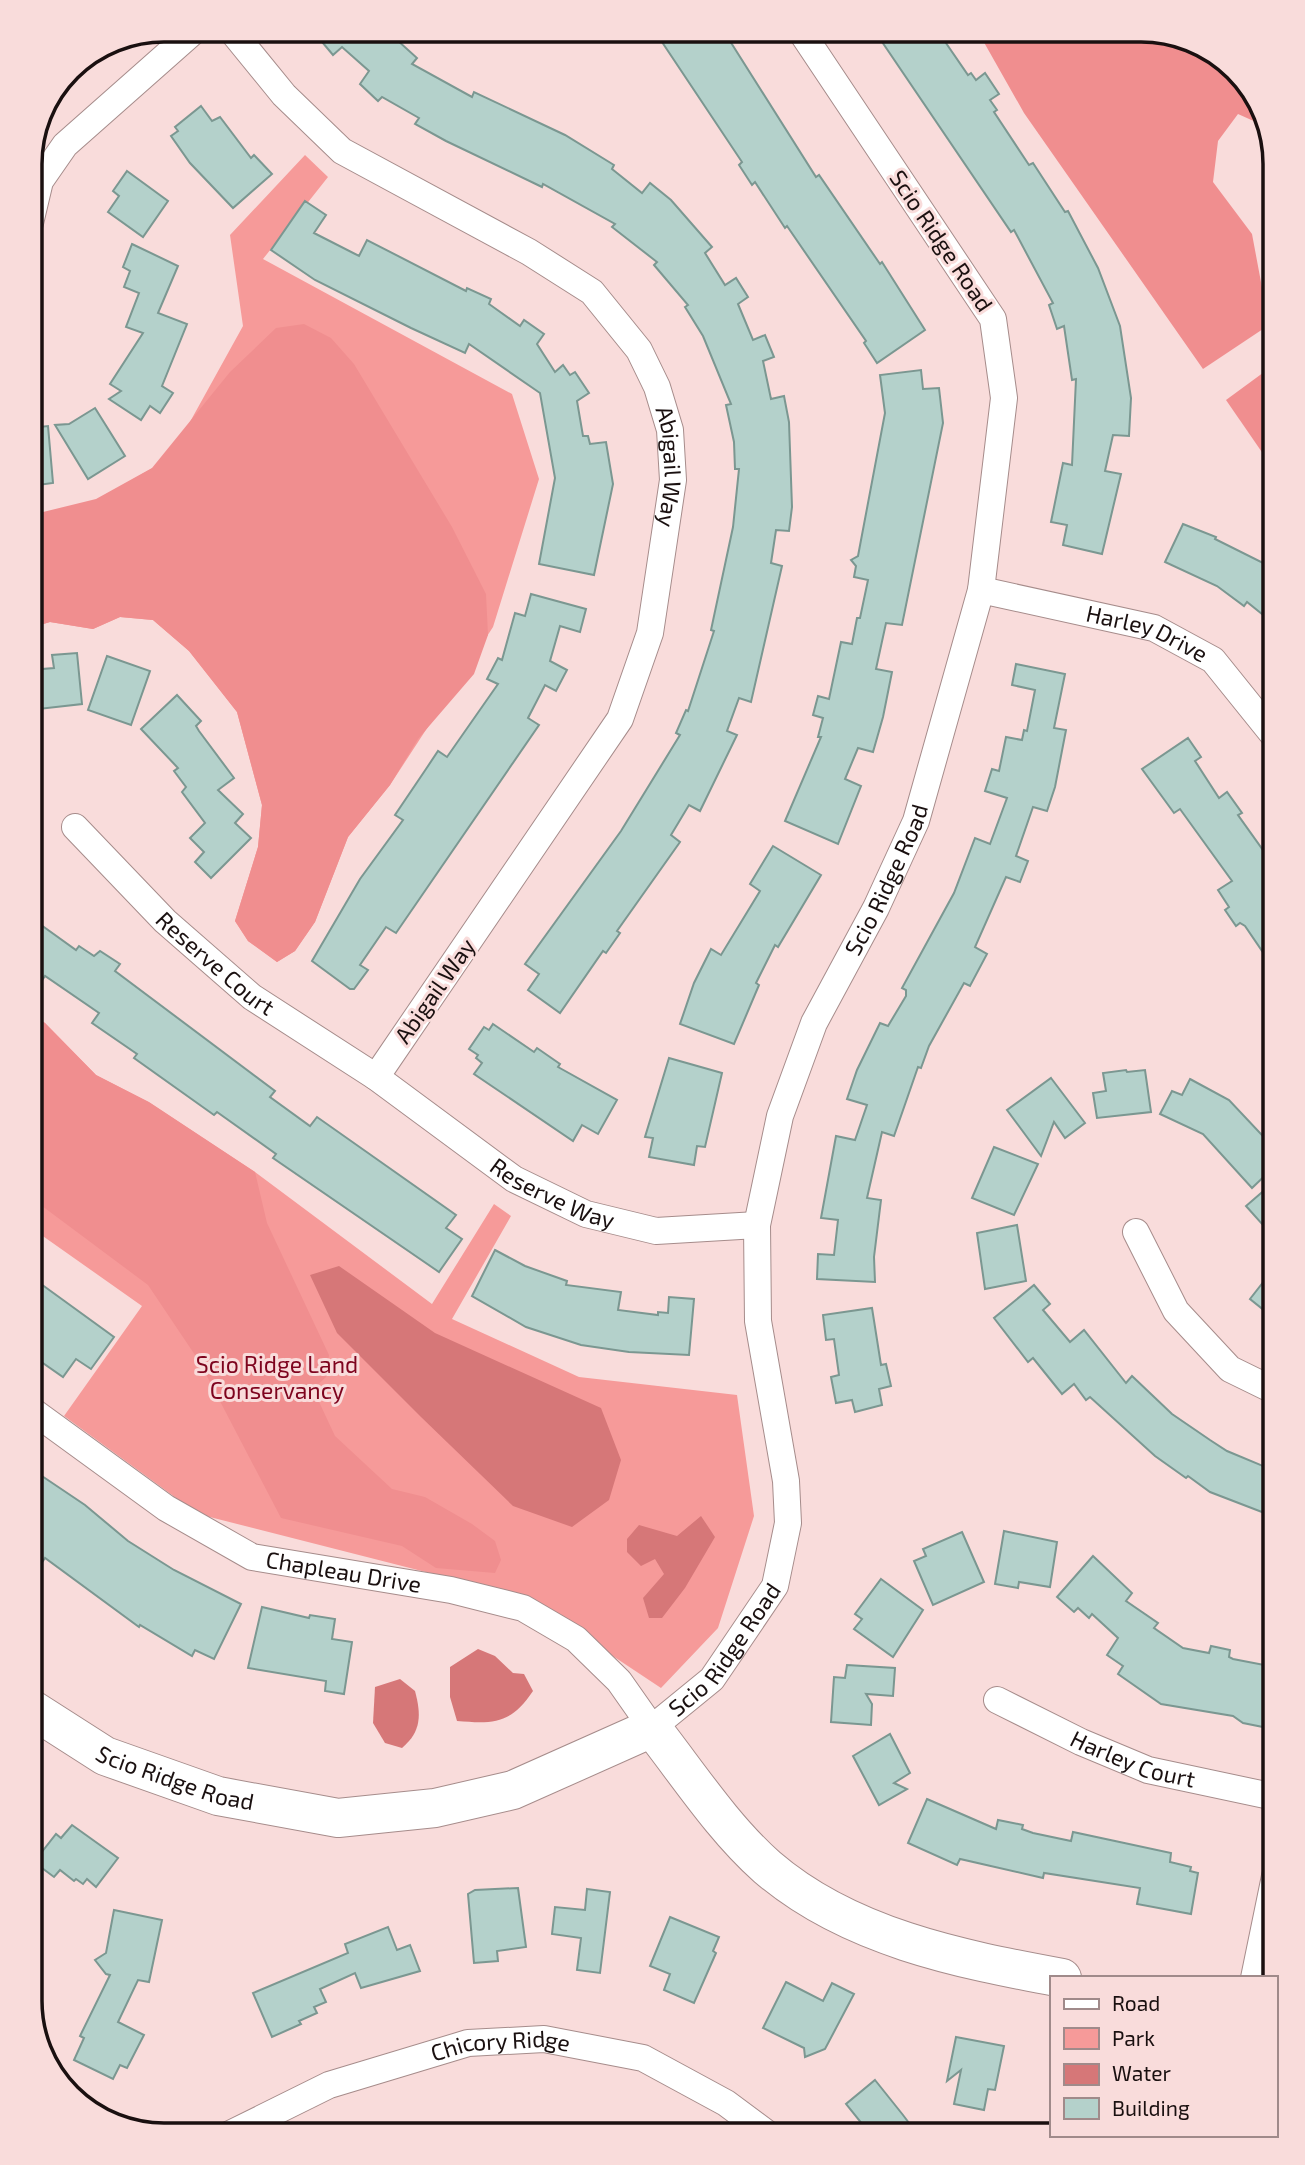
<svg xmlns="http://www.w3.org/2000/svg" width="1305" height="2165" font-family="'Exo 2',sans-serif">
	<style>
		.green { fill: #f69a99 }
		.forest { fill: #f08e8f }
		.water { fill: #d67778 }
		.building { fill: #b4d1cb; stroke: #7b9791; stroke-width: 2 }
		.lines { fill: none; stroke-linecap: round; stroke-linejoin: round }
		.street-casing { stroke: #a68c8b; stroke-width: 28 }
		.secondary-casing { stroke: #a68c8b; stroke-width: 40 }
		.street { stroke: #fff; stroke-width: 26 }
		.secondary { stroke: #fff; stroke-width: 38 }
		.labels { text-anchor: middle; stroke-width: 6; stroke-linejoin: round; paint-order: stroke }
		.street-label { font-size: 23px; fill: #1a1010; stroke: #f9dcdb }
		.park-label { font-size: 23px; fill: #7e041e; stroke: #f9dcdb }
		.rim { fill: none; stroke: #1a1010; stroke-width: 3.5 }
	</style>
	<rect width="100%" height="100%" fill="#f9dcdb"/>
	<g class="green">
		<polygon points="305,155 328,177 263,259 512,394 539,479 493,627 390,785 348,837 315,922 295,951 277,962 248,941 235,921 258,847 262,805 237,712 189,651 153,620 120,617 93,629 50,622 30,628 85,507 170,458 243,326 230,235"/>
		<polygon points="30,1013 45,1023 96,1075 150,1103 255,1172 432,1304 494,1204 511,1216 452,1319 579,1377 737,1395 754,1516 718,1628 661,1688 524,1597 198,1514 64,1416 142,1306 30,1227"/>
	</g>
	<g class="forest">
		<polygon points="977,30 1150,30 1215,52 1261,104 1267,127 1238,114 1218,141 1213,182 1252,234 1269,325 1203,369 1024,113"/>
		<polygon points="304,324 331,338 354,364 452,527 486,594 488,635 474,674 418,739 390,785 348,837 315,922 295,951 277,962 248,941 235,921 258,847 262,805 237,712 189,651 153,620 120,617 93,629 50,622 30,628 30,511 39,513 96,499 152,468 230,372 276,328"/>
		<polygon points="1275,364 1275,471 1226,400"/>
		<polygon points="30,1013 45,1023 96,1075 149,1102 255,1172 267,1223 329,1355 326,1377 313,1389 335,1436 392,1489 425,1497 472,1524 495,1541 501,1560 495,1573 436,1568 402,1546 281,1518 199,1361 148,1285 30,1197"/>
	</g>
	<g class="water">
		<polygon points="339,1266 435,1333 601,1408 621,1460 609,1500 572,1527 513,1506 421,1417 337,1333 310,1275"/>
		<polygon points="701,1516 715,1537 685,1588 662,1618 649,1618 643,1598 664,1574 655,1559 641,1566 627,1552 627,1539 639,1525 677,1536"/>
		<path d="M478 1649 495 1656 513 1673 524 1674 533 1691C511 1724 494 1724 457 1721L450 1697V1667Z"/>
		<path d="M400 1679 415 1691C421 1714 422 1731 402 1748L385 1743 373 1723 375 1687Z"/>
	</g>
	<g class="building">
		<polygon points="312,30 386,30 417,58 412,64 472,97 474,92 565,135 614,165 612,169 642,193 650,183 671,200 712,247 705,253 725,285 736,278 748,297 738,304 753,340 765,335 774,357 763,361 771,399 784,396 789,422 792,507 789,531 776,530 771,563 782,566 751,702 739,698 727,731 737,735 700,811 689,805 671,835 680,842 617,931 620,933 606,953 603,951 560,1013 528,990 539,974 525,964 621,831 680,735 676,733 686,710 688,711 714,631 711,630 733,527 739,469 735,469 734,442 726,405 731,404 703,336 685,307 688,305 654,265 657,262 612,227 615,224 543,184 542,187 446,141 415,124 419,118 382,97 378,101 360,84 369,71 342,47 333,55"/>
		<polygon points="654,30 723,30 816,177 819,175 880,264 882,262 925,330 877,363 864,343 866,341 787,226 785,228 755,182 752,185 739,165 742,162"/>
		<polygon points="874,30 937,30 968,75 971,73 976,80 985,73 999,94 990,100 997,110 994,112 1029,165 1033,163 1065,212 1068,211 1098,268 1120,326 1131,398 1129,436 1113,435 1105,471 1121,474 1102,554 1063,545 1067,525 1051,522 1063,463 1072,465 1076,379 1072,380 1064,326 1057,329 1049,305 1053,303 1014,230 1011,232"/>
		<polygon points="201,106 212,121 220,117 251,158 254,155 272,174 233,208 190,163 171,136 178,131 175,127"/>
		<polygon points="127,171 168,201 143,237 108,212 119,196 113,191"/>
		<polygon points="305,201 326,215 314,233 359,256 367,240 466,291 467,288 491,299 489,304 520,326 524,320 544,334 537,344 555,372 563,365 570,375 575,372 589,393 577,401 583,436 588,436 590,444 606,442 613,484 594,575 539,564 555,478 540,393 469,344 465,353 411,328 315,280 271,250"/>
		<polygon points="132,244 178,266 158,313 187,324 162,386 173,393 160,413 150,406 141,420 109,399 121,391 110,384 143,333 126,327 139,293 124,287 130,271 123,267"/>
		<polygon points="921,370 923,389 939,388 943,423 902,625 886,623 876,669 892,672 883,717 873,752 858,748 845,779 861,786 838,844 785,821 821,737 818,737 823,718 813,715 818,696 829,699 841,642 852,644 857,618 860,618 868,580 854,577 856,566 851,560 858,556 885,413 880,375"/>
		<polygon points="95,408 125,456 88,479 55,425 69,424"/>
		<polygon points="48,426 53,483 30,486 30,428"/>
		<polygon points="1183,524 1216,537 1215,539 1265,564 1275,552 1275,616 1266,608 1262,614 1247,602 1244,606 1217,586 1165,562"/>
		<polygon points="531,594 586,609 580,632 560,626 550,661 567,670 556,691 545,685 528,718 539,725 396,933 386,927 360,965 368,970 354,989 350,989 312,961 360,879 403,820 395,815 426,769 438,751 447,757 498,684 487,679 498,658 502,660 515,613 525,616"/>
		<polygon points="77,653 82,704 30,710 30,670 54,668 52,655"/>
		<polygon points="107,656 150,671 131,725 88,710"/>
		<polygon points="1016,664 1065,674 1054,728 1066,730 1055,787 1047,811 1033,807 1016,856 1028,861 1020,882 1006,877 975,947 987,954 970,986 964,983 929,1046 921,1068 918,1067 894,1136 882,1132 867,1198 881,1200 874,1257 875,1282 817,1279 818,1254 834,1255 838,1220 821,1218 836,1136 855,1140 867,1105 847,1099 857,1070 880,1023 888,1026 906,996 906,990 902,988 954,893 975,838 990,844 1007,798 985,791 992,769 999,771 1006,737 1022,740 1024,730 1027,731 1035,690 1012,685"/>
		<polygon points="177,695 201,721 196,726 199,731 234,778 218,790 243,814 235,823 251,838 211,878 195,862 204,852 190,838 205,823 182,792 186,787 174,771 178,768 141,729"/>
		<polygon points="1188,738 1201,757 1195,761 1219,798 1227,792 1242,813 1238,815 1275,867 1275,970 1245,926 1240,923 1236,926 1225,910 1229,907 1218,890 1232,881 1180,809 1174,813 1142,769"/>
		<polygon points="773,846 821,875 778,947 775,945 756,983 759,985 734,1044 680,1024 694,983 711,949 721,955 760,891 750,884"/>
		<polygon points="30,917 76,950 79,946 94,956 100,951 120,964 115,971 275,1091 270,1097 310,1126 317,1117 456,1215 446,1228 462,1239 439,1272 273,1158 276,1154 217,1112 214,1115 134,1058 137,1054 92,1023 99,1013 45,976 30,998"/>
		<polygon points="493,1024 534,1052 537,1048 560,1064 558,1067 617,1100 598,1134 582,1125 573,1141 474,1074 482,1063 476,1058 478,1055 469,1049 484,1027 489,1030"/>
		<polygon points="669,1058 722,1073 705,1147 697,1146 694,1165 649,1157 653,1138 645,1137"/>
		<polygon points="1126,1070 1127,1072 1145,1070 1151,1112 1097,1118 1093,1093 1106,1091 1103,1073"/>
		<polygon points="1051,1078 1085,1123 1065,1138 1054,1122 1041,1156 1007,1110"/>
		<polygon points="1190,1079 1229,1100 1275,1149 1275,1166 1252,1188 1203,1134 1160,1114 1172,1091 1182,1095"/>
		<polygon points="994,1147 1038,1164 1014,1215 972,1198"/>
		<polygon points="1275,1181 1275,1214 1262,1224 1246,1206"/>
		<polygon points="1017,1225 1026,1281 985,1289 977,1233"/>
		<polygon points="495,1250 525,1266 567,1281 566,1285 621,1292 618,1310 658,1315 658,1312 668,1313 669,1297 694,1299 689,1355 629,1352 581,1345 526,1327 472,1296"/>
		<polygon points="1275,1267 1275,1319 1250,1299"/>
		<polygon points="41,1284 114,1337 91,1369 76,1359 63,1377 30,1354 30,1300"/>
		<polygon points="1034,1285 1050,1304 1043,1310 1070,1342 1084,1330 1126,1383 1132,1376 1172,1414 1210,1440 1227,1451 1275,1471 1275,1517 1210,1492 1188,1476 1186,1478 1155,1456 1090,1397 1086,1400 1074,1384 1062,1394 1033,1358 1028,1362 994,1318"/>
		<polygon points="872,1308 881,1365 886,1364 891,1386 879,1389 882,1405 855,1412 852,1400 836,1403 831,1377 839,1375 834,1339 826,1340 823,1315"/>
		<polygon points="30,1468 85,1505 128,1541 174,1570 241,1604 214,1659 195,1650 192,1656 140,1625 139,1627 45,1558 30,1580"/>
		<polygon points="1004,1531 1057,1542 1050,1587 1019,1582 1018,1588 995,1584"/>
		<polygon points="962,1532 984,1582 933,1605 914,1561 926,1556 923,1549"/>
		<polygon points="1093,1556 1132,1593 1126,1601 1158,1623 1154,1628 1183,1648 1209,1653 1211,1646 1230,1650 1229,1657 1233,1659 1275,1667 1275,1705 1273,1705 1268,1728 1243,1723 1233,1716 1161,1704 1118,1674 1123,1666 1107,1655 1118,1638 1092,1614 1089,1618 1078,1608 1074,1612 1057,1597"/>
		<polygon points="881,1579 923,1610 893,1657 854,1629 862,1619 855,1614"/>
		<polygon points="262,1607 309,1618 310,1615 335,1619 332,1639 352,1642 344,1694 325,1691 326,1681 248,1668"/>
		<polygon points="847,1665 895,1668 893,1696 866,1694 872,1704 871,1725 831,1722 834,1677 845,1678"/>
		<polygon points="890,1734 910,1773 894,1783 907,1789 879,1805 853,1756"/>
		<polygon points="927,1799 996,1829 998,1820 1023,1825 1022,1829 1033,1833 1071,1841 1073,1832 1171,1853 1170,1862 1191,1867 1190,1871 1198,1873 1191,1914 1137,1904 1140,1888 1044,1873 1043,1878 960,1859 957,1865 908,1843"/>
		<polygon points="72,1825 118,1858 96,1887 87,1879 83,1884 76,1879 74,1881 60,1870 54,1877 34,1862 56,1834 61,1838"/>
		<polygon points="518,1888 526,1947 497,1951 498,1961 474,1963 468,1894 475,1890"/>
		<polygon points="587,1889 610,1892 600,1973 577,1970 581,1938 552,1934 555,1907 585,1910"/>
		<polygon points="114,1910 162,1920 149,1982 138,1980 118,2022 144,2035 127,2068 120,2065 113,2079 74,2060 84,2038 80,2036 110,1975 106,1974 95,1960 106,1953"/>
		<polygon points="670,1917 719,1937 713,1951 716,1953 694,2003 664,1990 670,1974 650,1966"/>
		<polygon points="388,1927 397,1950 410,1945 420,1971 361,1988 355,1973 320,1989 326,2002 314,2007 317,2013 299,2021 301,2024 272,2037 253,1993 348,1953 345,1944"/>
		<polygon points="786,1982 823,2001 832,1983 854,1994 825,2049 805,2057 804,2048 763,2028"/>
		<polygon points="956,2037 1004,2046 995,2090 988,2089 984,2110 954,2104 961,2070 947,2081"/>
		<polygon points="875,2080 903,2115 918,2135 871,2135 846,2104"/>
	</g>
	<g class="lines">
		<g class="street-casing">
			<g id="street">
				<path id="s1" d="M231 30 284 95 342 151 529 252 592 292 639 350 657 387 670 430 673 480 650 633 620 719 376 1077"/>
				<polyline points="30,223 40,181 65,145 195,30"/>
				<path id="s2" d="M981 590 1154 628 1213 660 1275 737"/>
				<path id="s3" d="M75 827 165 921 252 997 376 1077 514 1179 586 1214 656 1231 757 1225"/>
				<polyline points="1136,1232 1176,1311 1230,1369 1275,1391"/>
				<path id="s4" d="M30 1409 166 1508 252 1557 451 1590 523 1608 576 1639 619 1681 652 1728 712 1679 775 1586 788 1523 786 1481 758 1321 757 1225 780 1116 814 1023 876 908 916 821 981 590 1004 398 993 319 800 30"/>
				<path id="s5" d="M997 1700 1081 1742 1148 1770 1275 1797"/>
				<polyline points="1254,1978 1275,1876"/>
				<path id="s6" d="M228 2135 329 2085 468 2043 544 2039 643 2058 726 2103 769 2135"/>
			</g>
		</g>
		<g class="secondary-casing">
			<g id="secondary">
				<path id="s7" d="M30 1708 105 1756 218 1796 338 1818 435 1808 513 1790 652 1728C688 1774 723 1828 767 1867 848 1937 959 1959 1062 1978"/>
			</g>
		</g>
		<use href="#street" class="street"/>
		<use href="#secondary" class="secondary"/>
	</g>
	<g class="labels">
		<g class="street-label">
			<text transform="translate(941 241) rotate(56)" y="8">Scio Ridge Road</text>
			<text dy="8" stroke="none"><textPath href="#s1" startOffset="649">Abigail Way</textPath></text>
			<text dy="8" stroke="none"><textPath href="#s2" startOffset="172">Harley Drive</textPath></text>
			<text dy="8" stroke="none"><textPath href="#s4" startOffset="1648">Scio Ridge Road</textPath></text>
			<text dy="8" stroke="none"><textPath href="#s3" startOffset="196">Reserve Court</textPath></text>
			<text transform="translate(435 991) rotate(-55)" y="8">Abigail Way</text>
			<text dy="8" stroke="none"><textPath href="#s3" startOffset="606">Reserve Way</textPath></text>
			<text dy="8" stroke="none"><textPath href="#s4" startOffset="360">Chapleau Drive</textPath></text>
			<text dy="8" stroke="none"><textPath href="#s4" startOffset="830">Scio Ridge Road</textPath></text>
			<text dy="8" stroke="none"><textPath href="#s5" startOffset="149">Harley Court</textPath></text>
			<text dy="8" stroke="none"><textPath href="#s7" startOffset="163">Scio Ridge Road</textPath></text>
			<text dy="8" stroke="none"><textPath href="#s6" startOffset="290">Chicory Ridge</textPath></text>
		</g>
		<g class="park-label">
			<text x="277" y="1373">Scio Ridge Land<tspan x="277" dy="26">Conservancy</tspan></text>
		</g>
	</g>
	<path d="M0 0H1305V2165H0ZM164 42H1141A122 122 0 0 1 1263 164V2001A122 122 0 0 1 1141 2123H164A122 122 0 0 1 42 2001V164A122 122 0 0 1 164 42Z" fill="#f9dcdb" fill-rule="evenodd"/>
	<path class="rim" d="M164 42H1141A122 122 0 0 1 1263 164V2001A122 122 0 0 1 1141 2123H164A122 122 0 0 1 42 2001V164A122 122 0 0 1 164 42Z"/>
	<rect x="1050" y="1976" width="228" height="161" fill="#f9dcdb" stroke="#a08a8a" stroke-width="2"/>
	<rect x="1064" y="1999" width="35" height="10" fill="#ffffff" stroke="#a08a8a" stroke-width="2"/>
	<text x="1112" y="2011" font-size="21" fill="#1a1010">Road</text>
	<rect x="1064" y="2028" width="35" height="21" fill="#f69a99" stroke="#a08a8a" stroke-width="2"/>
	<text x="1112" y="2046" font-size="21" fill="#1a1010">Park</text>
	<rect x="1064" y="2064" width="35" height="21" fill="#d67778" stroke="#a08a8a" stroke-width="2"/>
	<text x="1112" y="2081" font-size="21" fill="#1a1010">Water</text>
	<rect x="1064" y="2098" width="35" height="21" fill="#b4d1cb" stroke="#a08a8a" stroke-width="2"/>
	<text x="1112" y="2116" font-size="21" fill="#1a1010">Building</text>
</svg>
